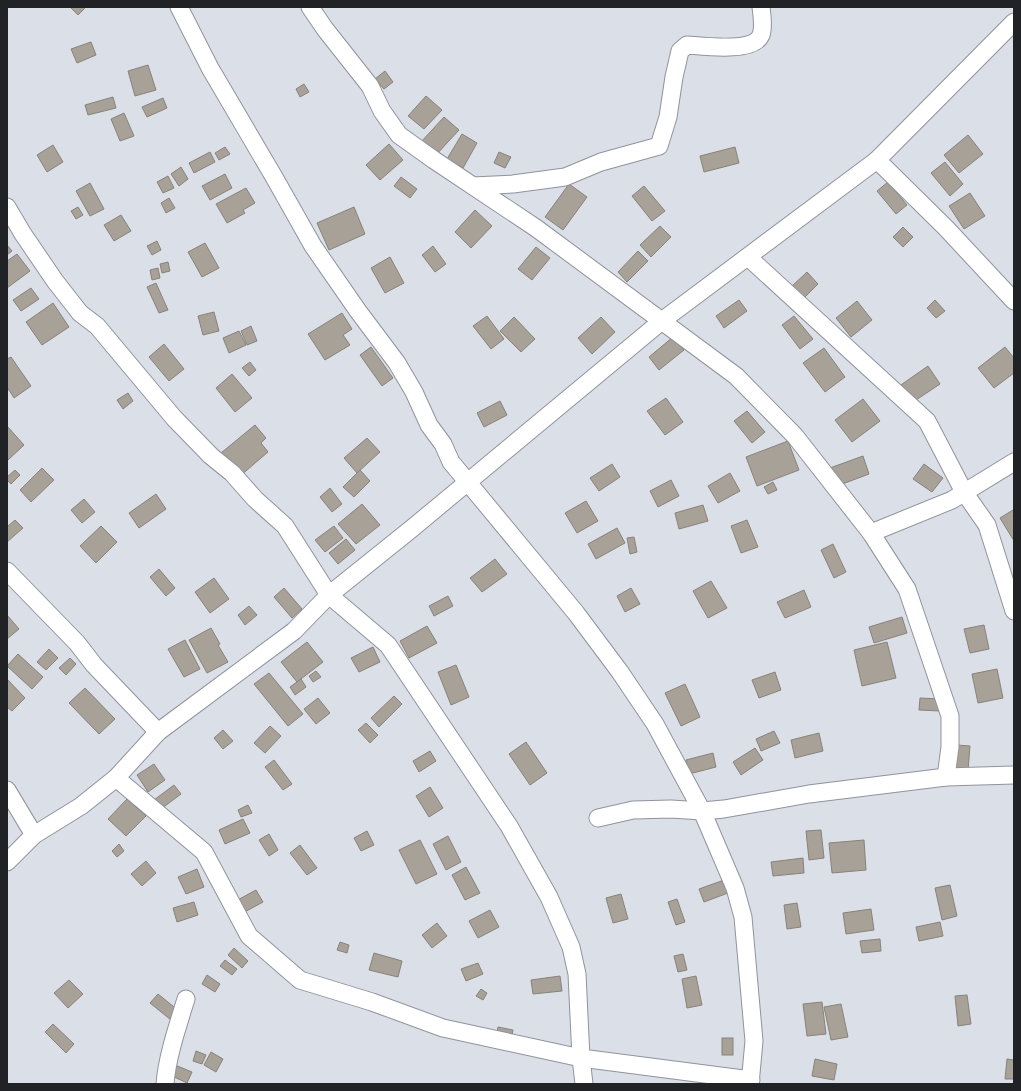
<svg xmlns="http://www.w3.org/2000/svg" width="1021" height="1091" font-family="Manrope,sans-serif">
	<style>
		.building { fill: #a7a198; stroke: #88827a }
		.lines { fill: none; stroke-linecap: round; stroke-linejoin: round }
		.street-casing { stroke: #90939c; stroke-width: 19 }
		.street { stroke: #fff; stroke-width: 17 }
	</style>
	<rect width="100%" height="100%" fill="#dbdfe8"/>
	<g class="building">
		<polygon points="70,7 86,7 78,15"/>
		<polygon points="91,42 96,55 77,63 71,49"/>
		<polygon points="148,65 156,90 135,96 128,71"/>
		<polygon points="385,71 393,82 384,89 375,79"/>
		<polygon points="304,84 309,92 300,97 296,89"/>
		<polygon points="426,96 442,110 424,129 408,116"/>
		<polygon points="113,97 116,108 88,115 85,105"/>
		<polygon points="163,98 167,108 147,117 142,107"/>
		<polygon points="124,113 134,136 120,141 111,119"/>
		<polygon points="444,117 459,130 436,155 421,142"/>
		<polygon points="462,134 477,143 463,168 447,159"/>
		<polygon points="968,135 983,154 959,173 944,155"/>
		<polygon points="389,144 403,160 380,180 366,165"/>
		<polygon points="53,145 63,162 47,172 37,155"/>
		<polygon points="225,147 230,154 219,160 215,153"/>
		<polygon points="735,147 739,163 704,172 700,156"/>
		<polygon points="210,152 215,162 194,173 189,163"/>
		<polygon points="499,152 511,157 505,168 494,163"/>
		<polygon points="945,162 963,184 950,196 931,173"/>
		<polygon points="181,167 188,179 179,186 171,174"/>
		<polygon points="225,174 232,188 210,200 202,186"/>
		<polygon points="168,176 174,188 163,193 157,182"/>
		<polygon points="401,177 417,189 410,198 394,186"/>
		<polygon points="888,182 907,205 896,214 877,191"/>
		<polygon points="90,183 104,209 90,216 76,191"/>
		<polygon points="569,184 587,197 563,230 545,217"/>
		<polygon points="644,186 665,211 652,221 632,196"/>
		<polygon points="246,188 255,203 243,210 245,213 227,223 216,204"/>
		<polygon points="970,193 985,216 964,229 949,206"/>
		<polygon points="169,198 175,208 166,213 161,203"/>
		<polygon points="78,207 83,215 76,219 71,211"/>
		<polygon points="354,207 365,234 329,250 317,223"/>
		<polygon points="475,210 492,226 471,248 455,232"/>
		<polygon points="121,215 131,231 114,241 104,225"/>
		<polygon points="660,226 671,237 651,257 640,245"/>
		<polygon points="903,227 913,237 903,247 893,237"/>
		<polygon points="157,241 161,250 152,255 147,246"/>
		<polygon points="205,243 219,268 202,277 188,252"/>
		<polygon points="7,245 12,251 7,255"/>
		<polygon points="433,246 446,264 435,272 422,255"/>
		<polygon points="536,247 550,258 532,280 518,269"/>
		<polygon points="638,251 648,261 627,282 618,272"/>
		<polygon points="17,254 30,271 7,288 7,261"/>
		<polygon points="390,257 404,283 385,293 371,268"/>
		<polygon points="168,262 170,271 162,273 160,264"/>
		<polygon points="158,268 160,278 152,280 150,270"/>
		<polygon points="807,272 818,284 803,299 791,287"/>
		<polygon points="156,283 168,310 159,313 147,287"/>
		<polygon points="31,288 39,299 21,311 13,300"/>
		<polygon points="739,300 747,311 724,328 716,316"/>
		<polygon points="935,300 945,311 936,318 927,308"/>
		<polygon points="857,301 872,320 851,337 836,318"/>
		<polygon points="53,303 69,327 42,345 26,322"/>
		<polygon points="214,312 219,331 203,335 198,316"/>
		<polygon points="342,313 352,329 343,335 350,345 325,360 308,334"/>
		<polygon points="487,316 504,339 491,349 473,326"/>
		<polygon points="794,316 813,339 800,349 782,325"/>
		<polygon points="514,317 535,339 521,352 500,331"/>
		<polygon points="601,317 615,332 592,354 578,338"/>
		<polygon points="251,326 257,341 247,345 241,331"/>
		<polygon points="239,331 246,345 229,353 223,338"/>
		<polygon points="673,337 684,350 659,370 649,357"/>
		<polygon points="164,344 184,369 169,381 149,357"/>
		<polygon points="371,347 393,378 382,386 360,355"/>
		<polygon points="1005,347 1014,358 1014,373 994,388 978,368"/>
		<polygon points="824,348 845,377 825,392 803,363"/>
		<polygon points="11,357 31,386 14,398 7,387 7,359"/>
		<polygon points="250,362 256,370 249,376 242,368"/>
		<polygon points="928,366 940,384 910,404 898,387"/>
		<polygon points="232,374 252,398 235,412 216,388"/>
		<polygon points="128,393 133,401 123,409 117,400"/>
		<polygon points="666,398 683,422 665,435 647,411"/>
		<polygon points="863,399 880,421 852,442 835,420"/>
		<polygon points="500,401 507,415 484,427 477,413"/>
		<polygon points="747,411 765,432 752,443 734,421"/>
		<polygon points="255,425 266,438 261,443 268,452 240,476 221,453"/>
		<polygon points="7,426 24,445 8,460 7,459"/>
		<polygon points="367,438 380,452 357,473 344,458"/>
		<polygon points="788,441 799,470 757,486 746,457"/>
		<polygon points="863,456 869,474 837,486 830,468"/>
		<polygon points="612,464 620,477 599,491 590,478"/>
		<polygon points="924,464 943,478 932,492 913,479"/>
		<polygon points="42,468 54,480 31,502 20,490"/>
		<polygon points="15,470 20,475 11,484 7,480 7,477"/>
		<polygon points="360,470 370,481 354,497 343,487"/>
		<polygon points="730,473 740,491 718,503 708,486"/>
		<polygon points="671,480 679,496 658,507 650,491"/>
		<polygon points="773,482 777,490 768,494 764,487"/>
		<polygon points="330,488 342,504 332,512 320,497"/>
		<polygon points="156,494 166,509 139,528 129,513"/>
		<polygon points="84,499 95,512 82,523 71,510"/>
		<polygon points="586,501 598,521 577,533 565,513"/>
		<polygon points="362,504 380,525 356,544 338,524"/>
		<polygon points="703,505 708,521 679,529 675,513"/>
		<polygon points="1013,510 1014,511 1014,541 1000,518"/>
		<polygon points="15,520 23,528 7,542 7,527"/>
		<polygon points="747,520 758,547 741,553 731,526"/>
		<polygon points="101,526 117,542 96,563 80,546"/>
		<polygon points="334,526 343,538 325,552 315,540"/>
		<polygon points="617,528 625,543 596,559 588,544"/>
		<polygon points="634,537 637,552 630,554 627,538"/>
		<polygon points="346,539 355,550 338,564 329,553"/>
		<polygon points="833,544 846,572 834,578 821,550"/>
		<polygon points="495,559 507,574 482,592 470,578"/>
		<polygon points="159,569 175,588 166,596 150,577"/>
		<polygon points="214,578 229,599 210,613 195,592"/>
		<polygon points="711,581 727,608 708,618 693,591"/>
		<polygon points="284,588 302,609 292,618 274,597"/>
		<polygon points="631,588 640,604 625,612 617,596"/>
		<polygon points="804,590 811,607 785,618 777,602"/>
		<polygon points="448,596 453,606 434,616 429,606"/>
		<polygon points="249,606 257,615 245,625 238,615"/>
		<polygon points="7,615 19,629 7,639"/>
		<polygon points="902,617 907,633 874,643 869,627"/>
		<polygon points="984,625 989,649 970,653 964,629"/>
		<polygon points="427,626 437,643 409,658 400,641"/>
		<polygon points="211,628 220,644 218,645 228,662 207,673 189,640"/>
		<polygon points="185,640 200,669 184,677 168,649"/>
		<polygon points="307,642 323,662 297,682 281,662"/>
		<polygon points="887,642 896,678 862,686 854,650"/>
		<polygon points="373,647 380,662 359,672 351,658"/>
		<polygon points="49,649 58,658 46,670 37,662"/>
		<polygon points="18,654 43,677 32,689 7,666"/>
		<polygon points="70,658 76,664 66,675 59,668"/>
		<polygon points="456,665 469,697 451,705 438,672"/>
		<polygon points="997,669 1003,698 978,703 972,674"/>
		<polygon points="316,671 321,677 313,682 309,676"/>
		<polygon points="775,672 781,690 759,698 752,680"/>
		<polygon points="269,673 303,714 288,726 254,684"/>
		<polygon points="7,679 25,698 12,711 7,707"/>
		<polygon points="301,679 306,687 295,695 290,687"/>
		<polygon points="685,684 700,717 681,726 665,693"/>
		<polygon points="85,688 115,719 99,734 69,703"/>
		<polygon points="394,696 402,704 379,727 371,718"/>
		<polygon points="318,698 330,713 316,724 304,709"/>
		<polygon points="920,698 940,699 940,711 919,710"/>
		<polygon points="366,723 378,735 370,743 358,730"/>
		<polygon points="270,726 281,736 265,753 254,743"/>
		<polygon points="223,730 233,741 223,749 214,738"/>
		<polygon points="774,731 780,743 761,751 756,739"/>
		<polygon points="819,733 823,751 795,758 791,740"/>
		<polygon points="526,742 547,773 530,785 509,754"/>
		<polygon points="957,745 970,746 968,771 955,771"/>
		<polygon points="755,748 763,760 741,775 733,762"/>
		<polygon points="430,751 436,761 419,772 413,761"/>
		<polygon points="713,753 716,767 689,774 686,760"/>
		<polygon points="274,760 292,784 283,790 265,767"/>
		<polygon points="154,764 165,780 148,792 137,775"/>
		<polygon points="174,785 181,794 161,809 154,800"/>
		<polygon points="430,787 443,808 429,817 416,796"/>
		<polygon points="127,799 146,816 126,836 108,819"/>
		<polygon points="248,805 252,813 241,817 238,810"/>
		<polygon points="243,819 250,833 225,844 219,830"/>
		<polygon points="821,830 824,858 809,860 806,831"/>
		<polygon points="367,831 374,845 361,851 354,838"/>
		<polygon points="269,834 278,850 269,856 259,840"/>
		<polygon points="448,836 461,862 446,870 433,844"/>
		<polygon points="420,840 437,874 416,884 399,850"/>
		<polygon points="864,840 866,870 832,873 829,843"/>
		<polygon points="119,844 124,851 117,857 112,851"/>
		<polygon points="300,845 317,868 307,875 290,853"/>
		<polygon points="803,858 804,873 773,876 771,862"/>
		<polygon points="146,861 156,873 142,886 131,874"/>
		<polygon points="466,867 480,893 465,900 452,875"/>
		<polygon points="197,869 204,887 186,894 178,877"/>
		<polygon points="724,880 728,893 704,902 699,889"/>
		<polygon points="950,885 957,916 942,920 935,888"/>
		<polygon points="256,890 263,902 241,914 234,902"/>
		<polygon points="621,894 628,919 613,923 606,898"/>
		<polygon points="677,899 685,922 676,925 668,902"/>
		<polygon points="194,902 198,915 177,922 173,908"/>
		<polygon points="797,903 801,927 787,929 784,905"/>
		<polygon points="871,909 874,930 846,934 843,913"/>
		<polygon points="490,910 499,927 478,938 469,921"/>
		<polygon points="940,922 943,936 919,941 916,927"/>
		<polygon points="437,923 447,936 432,948 422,935"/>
		<polygon points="880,939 881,951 862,953 860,941"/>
		<polygon points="340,942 349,945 347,953 337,950"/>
		<polygon points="234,948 248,961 242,968 228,955"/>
		<polygon points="374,953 402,961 398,977 369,970"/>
		<polygon points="683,954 687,970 678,972 674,956"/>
		<polygon points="225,960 237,969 232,975 220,966"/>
		<polygon points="478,963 483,974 466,981 461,969"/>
		<polygon points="207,975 220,984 215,992 202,984"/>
		<polygon points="560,976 562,991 533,994 531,980"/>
		<polygon points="696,976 702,1005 687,1008 682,979"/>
		<polygon points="69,980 83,994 68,1008 54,993"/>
		<polygon points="481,989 487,993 483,1000 476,996"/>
		<polygon points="158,994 179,1011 171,1020 150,1003"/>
		<polygon points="967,995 971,1024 958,1026 955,996"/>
		<polygon points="822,1002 826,1034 807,1036 803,1004"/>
		<polygon points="841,1004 848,1037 831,1040 824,1007"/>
		<polygon points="53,1024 74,1044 66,1053 45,1032"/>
		<polygon points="498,1027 513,1030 511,1041 496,1038"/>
		<rect x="722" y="1038" width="11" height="17"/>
		<polygon points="196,1051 206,1055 202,1064 193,1061"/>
		<polygon points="211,1052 223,1059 216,1072 204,1065"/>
		<polygon points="815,1059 837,1064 834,1080 812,1076"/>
		<polygon points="1007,1059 1014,1060 1014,1079 1005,1079"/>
		<polygon points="175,1065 192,1072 187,1083 170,1075"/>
	</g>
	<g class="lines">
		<g class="street-casing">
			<g id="street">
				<polyline points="179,7 210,68 274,177 313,246 358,311 397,363 414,392 429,425 443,444 451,462 576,613 620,672 655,724 702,811 735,888 743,917 754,1041 750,1084"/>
				<polyline points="310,7 325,29 370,86 382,111 399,135 434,160 536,228 736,376 795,436 871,533 907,589 950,716 950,747 946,777"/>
				<polyline points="877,160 946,228 1014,301"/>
				<path d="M473 186 513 184 565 177 601 162 659 146 668 117 674 77 680 51 687 45C703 46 754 53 761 35 764 27 762 15 761 7"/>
				<polyline points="7,207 23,234 55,281 80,313 97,326 174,418 211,456 232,473 255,499 285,526 329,595 388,645 509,826 549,897 571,947 577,974 581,1058 584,1084"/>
				<polyline points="748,257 927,421 964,492 987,525 1014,611"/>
				<polyline points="871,533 952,500 1014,462"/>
				<polyline points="7,571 77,643 94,665 158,732"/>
				<polyline points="116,778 204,852 249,936 300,980 372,1002 443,1028 581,1058 751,1080"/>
				<polyline points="7,790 34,835"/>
				<polyline points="598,818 633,810 671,809 702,811 724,809 809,794 946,777 1014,775"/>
				<polyline points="7,862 34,835 81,806 116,778 158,732 294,631 329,595 410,530 663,320 877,160 1014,22"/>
				<path d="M165 1084C167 1057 178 1025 186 999"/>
			</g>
		</g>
		<use href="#street" class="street"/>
	</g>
	<rect width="1021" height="1091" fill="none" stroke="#212226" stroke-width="16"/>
</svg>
